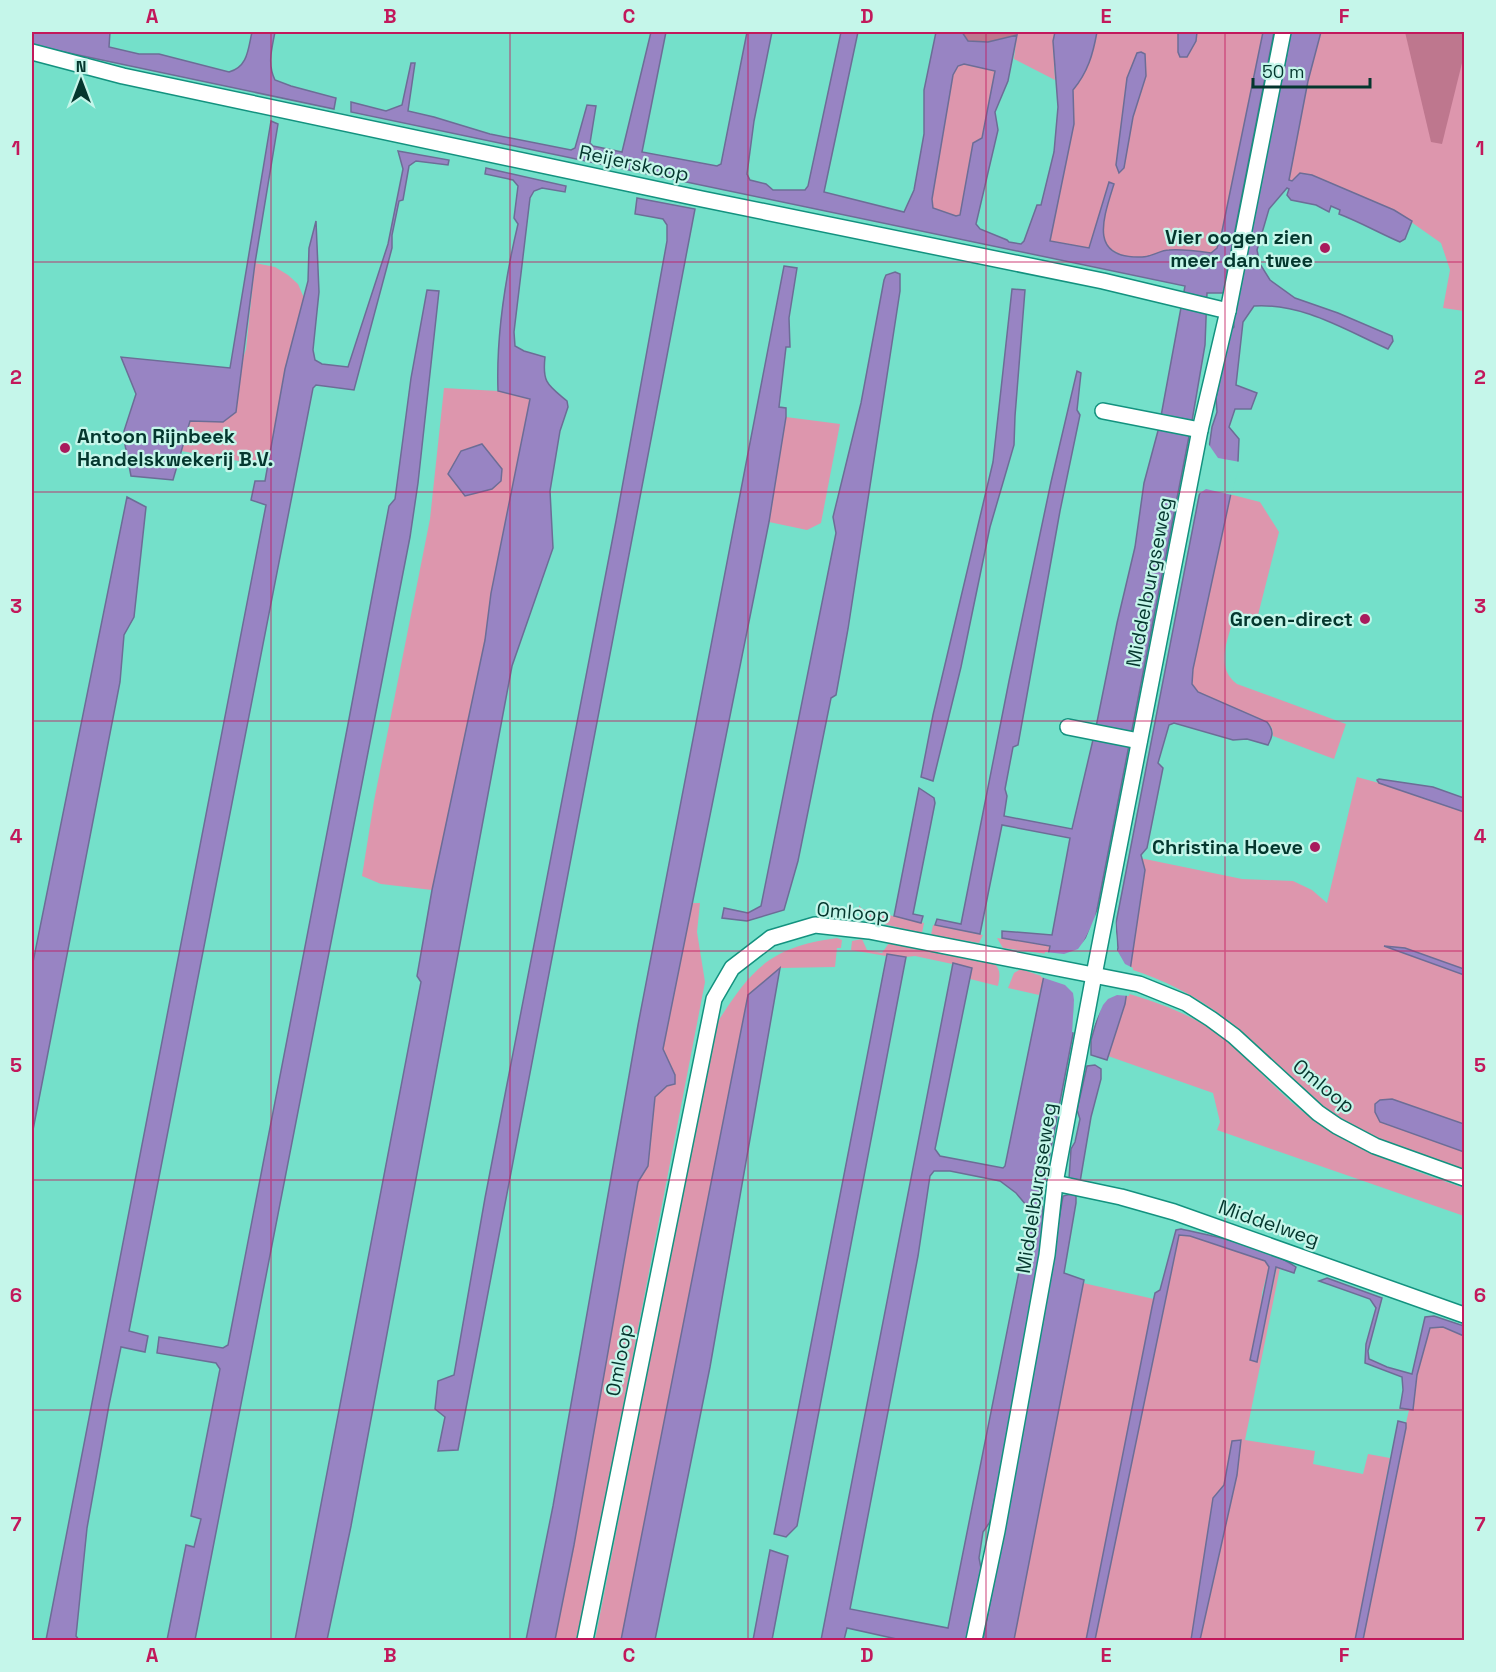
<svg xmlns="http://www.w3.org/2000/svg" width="1496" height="1672" font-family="'Space Grotesk',sans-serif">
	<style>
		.green { fill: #dd96ad; fill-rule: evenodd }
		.forest { fill: #be778e }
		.water { fill: #9884c3; stroke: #6c6d96; stroke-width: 1.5; fill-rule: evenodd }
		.pier { fill: #74e0ca }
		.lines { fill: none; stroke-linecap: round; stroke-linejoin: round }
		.minor-casing { stroke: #13927f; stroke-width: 18 }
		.minor { stroke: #fff; stroke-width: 15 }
		.grid { fill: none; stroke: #c2185b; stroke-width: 1.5; stroke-opacity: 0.55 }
		.poi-dot { fill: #a81b5d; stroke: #c5f6ea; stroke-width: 2 }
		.labels { text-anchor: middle; stroke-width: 4.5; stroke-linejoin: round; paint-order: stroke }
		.street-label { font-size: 20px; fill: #04372e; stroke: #c5f6ea }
		.poi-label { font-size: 20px; font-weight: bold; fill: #04372e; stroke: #c5f6ea; text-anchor: end }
		.neatline { fill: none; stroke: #c2185b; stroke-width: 2 }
		.grid-label { font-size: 20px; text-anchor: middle; font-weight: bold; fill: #c2185b }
	</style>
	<rect width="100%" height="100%" fill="#74e0ca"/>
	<g class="green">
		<polygon points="1017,32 1055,32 1053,41 1055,80 1014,59"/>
		<path d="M1097 32H1178V52L1186 57 1196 41 1197 32H1263L1221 236 1217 248 1211 253 1166 250 1146 257H1125L1107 247 1102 236 1103 217 1114 185 1089 248 1050 241 1074 124 1073 90C1088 72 1093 54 1097 32ZM1146 76 1133 117 1119 173 1116 165 1127 78Z"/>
		<polygon points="1321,32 1464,32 1464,311 1443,308 1450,270 1441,243 1394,210 1312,175 1292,181 1289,180 1308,81"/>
		<polygon points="964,64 995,71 982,138 973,143 960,215 956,216 933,208 932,199 953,75 958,66"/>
		<polygon points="255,263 275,267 288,275 298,284 304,298 285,369 268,466 181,451 190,421 223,422 246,349"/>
		<polygon points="444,388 498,391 531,399 491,593 485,640 432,890 381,884 362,876 374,801 430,519"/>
		<polygon points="786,417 840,424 821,523 807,530 769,522"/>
		<path d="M1229 494 1260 502 1279 532 1256 623 1233 620C1227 643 1215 667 1237 684L1346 724 1334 759 1273 736 1272 728 1267 722 1198 692 1192 684 1193 669Z"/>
		<path d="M1357 777 1379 783 1464 812V1124L1392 1099 1375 1104V1112L1381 1122 1464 1152V1171C1416 1154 1366 1138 1324 1108 1295 1087 1277 1063 1251 1040 1215 1007 1177 984 1130 969L1132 947 1145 870 1140 858 1242 879 1293 881 1312 890 1327 903Z"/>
		<polygon points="692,903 700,903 697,932 705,982 578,1640 555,1640 574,1545 638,1182 648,1166 655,1096 675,1075 663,1049"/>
		<polygon points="859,905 862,909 924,923 922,933 866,920 860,915"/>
		<polygon points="933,925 983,935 979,943 931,935"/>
		<path d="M837 938 842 940 841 948H837L835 967 780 968 748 995 621 1640H595L715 1026C750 971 768 947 837 938Z"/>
		<polygon points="997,938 1050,945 1048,954 1003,948"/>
		<path d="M862 939 867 950 882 953 889 943 994 963C1001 970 1000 976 998 986L970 979 971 968 915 956 906 957 887 954 886 956 851 950 852 941Z"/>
		<polygon points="1021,969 1044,977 1039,995 1008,988 1014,973"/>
		<path d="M1126 993C1160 1003 1193 1015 1222 1037 1254 1063 1280 1096 1314 1120 1360 1152 1412 1170 1464 1188V1216L1217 1130 1220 1122 1213 1093 1108 1056Z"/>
		<polygon points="1179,1235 1190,1236 1265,1261 1269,1267 1262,1293 1257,1361 1277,1267 1280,1268 1245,1440 1315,1451 1313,1464 1363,1474 1368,1454 1390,1458 1355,1640 1200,1640 1237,1475 1241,1441 1232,1442 1224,1485 1213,1498 1191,1640 1095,1640"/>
		<polygon points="1083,1283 1154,1299 1086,1640 1014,1640"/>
		<polygon points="1443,1327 1464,1336 1464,1640 1363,1640 1406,1423 1409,1410 1413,1410 1417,1375 1430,1328"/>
	</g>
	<g class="forest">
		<polygon points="962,32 1017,32 1017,35 988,42 968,41"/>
		<polygon points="1405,32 1464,32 1464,55 1442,144 1431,142"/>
	</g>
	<g class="water">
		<path d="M32 32H75L85 33 87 32H110L109 47 139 54H159L229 72C248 67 248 49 252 32H275C272 48 267 64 275 80L291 86 336 98 334 109 45 48 32 45Z"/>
		<path d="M651 32H666L642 152 717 166 721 164 747 32H772L754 121 747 174 750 180 766 184 773 190H805L808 186 841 32H858L824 192 904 212 914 190 924 134V90L936 32H962L968 41 988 42 1017 35 1008 81 995 112 998 130 976 224 980 229 1007 240 1009 242 1021 244 1024 241 1037 205H1041L1054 152 1058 107 1053 41 1055 32H1097C1093 54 1088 72 1073 90L1074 124 1050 241 1089 248 1109 182 1114 184C1103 219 1088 259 1142 257 1152 257 1160 250 1169 250 1183 249 1197 251 1211 253L1217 248 1221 236 1263 32H1274L1227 271 1229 282 1224 293H1207L1205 345 1192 421 1095 920 1083 944 1075 998 1073 1034 1042 1195 1043 1219 1038 1282 990 1522 983 1532 979 1558 982 1573 969 1640H901L847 1628 844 1640H821L953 963 972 968 935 1149 940 1156 1003 1168 1005 1166 1050 946 1002 938V931L1052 935 1070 838 1002 825 980 934 935 925 937 919 961 924 1009 681 1051 482 1077 371 1081 373 1077 410 1080 415 1060 511 1018 745 1013 747 1005 789 1007 796 1004 816 1072 829 1096 727 1117 623 1135 547 1144 483 1159 427 1185 286 351 112V102L386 111 402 105 411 63H415L408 111 434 117 490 134 571 150 575 148 587 105 596 106 590 143 593 146 622 152ZM964 64 995 71 982 138 973 143 960 215 956 216 933 208 932 199 953 75 958 66ZM934 1171H950L1000 1181 1016 1193 1027 1206 1029 1221 948 1628 850 1609 918 1256 930 1176Z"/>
		<polygon points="1178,32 1197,32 1196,41 1187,57 1180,57 1178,52"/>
		<path d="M1288 32H1321L1308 81 1289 180 1292 181 1300 173 1312 175 1394 210 1412 221 1405 239 1400 242C1379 233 1360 222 1339 214L1340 210 1331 206 1329 212 1316 205 1291 200 1287 195 1289 189 1287 188 1269 209 1257 250 1260 264 1270 280 1295 298 1338 313 1392 336 1393 341 1388 349C1345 330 1303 303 1254 306L1243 322 1236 385 1257 393 1251 409H1235L1229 427 1239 439 1238 461 1193 669 1192 684 1198 692 1267 722C1274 731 1273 735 1268 745L1247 739 1233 740 1174 723 1169 725 1158 763 1163 768 1147 848 1141 855 1145 870 1125 1004 1107 1060 1091 1055V1040L1118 948 1116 923 1199 496 1206 469 1212 427 1217 412 1216 398 1229 332 1234 327 1233 314 1287 54 1284 50Z"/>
		<polygon points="1141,52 1145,54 1146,76 1133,117 1124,168 1119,173 1116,165 1127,78 1137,53"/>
		<polygon points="271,121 278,124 255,263 236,412 223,422 190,421 173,480 131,476 125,445 124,431 136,394 121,357 230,368"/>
		<polygon points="398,151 449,160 448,165 416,161 409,166 403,200 399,201 392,235 392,248 354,390 316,385 313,388 129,1331 148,1336 145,1352 121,1347 109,1405 87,1528 76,1636 79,1640 46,1640 266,505 251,500 255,481 265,481 285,369 308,281 309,248 316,221 319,292 313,350 315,360 322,364 348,367 388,244 403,169"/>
		<path d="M486 168 566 186 565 192 542 188 534 191 530 198 514 332 515 346 524 351 545 357C542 383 548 385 567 401L568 407 560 431 550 491 553 548 512 666 351 1526 327 1640H295L421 982 417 976 432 890 485 640 491 593 530 399 498 391C496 334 505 279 518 224L514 218 518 186 513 180 485 174Z"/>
		<polygon points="637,198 695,209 458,1450 438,1451 445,1417 435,1409 438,1381 454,1375 485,1198 616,521 667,241 667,225 663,219 635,214"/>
		<polygon points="784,266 797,268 789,318 790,347 786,347 779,407 786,408 786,417 769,522 663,1049 675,1075 675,1084 667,1086 655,1097 648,1166 638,1182 574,1545 555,1640 526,1640 553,1506 638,1025"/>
		<polygon points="895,272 900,274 900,291 848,629 836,695 831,698 798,861 784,910 747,921 722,918 724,908 748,913 761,906 836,533 833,517 861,403 884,280 886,275"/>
		<polygon points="1012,289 1025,290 1015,416 1014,445 990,527 961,667 933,781 921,777 933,715 993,462"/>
		<polygon points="427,290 439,291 418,483 410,537 195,1640 167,1640 186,1545 194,1547 201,1519 191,1516 220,1369 216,1363 157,1353 159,1337 223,1348 228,1345 349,719 389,506 395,499 411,378"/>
		<polygon points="482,444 502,469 501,481 492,489 465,496 448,474 461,451"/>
		<polygon points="127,497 146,507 134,617 124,635 120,682 32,1135 32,967"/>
		<polygon points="1379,779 1433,787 1464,798 1464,812 1379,783 1377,780"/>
		<polygon points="919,788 934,798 935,803 913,914 923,916 921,923 894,916"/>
		<polygon points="1384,946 1405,948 1464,969 1464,975"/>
		<polygon points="887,954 906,957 797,1526 786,1537 774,1534"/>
		<polygon points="780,968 710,1367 655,1640 621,1640 748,995"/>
		<polygon points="1095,1065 1101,1069 1101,1079 1091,1117 1080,1182 1069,1179 1071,1149 1075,1142 1080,1119 1077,1110 1087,1066"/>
		<polygon points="1392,1099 1464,1124 1464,1152 1380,1122 1375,1112 1375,1104 1380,1100"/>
		<polygon points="1071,1194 1076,1195 1076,1203 1064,1273 1084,1280 1014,1640 983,1640 1030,1389 1063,1196"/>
		<path d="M1181 1229C1217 1237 1265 1246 1296 1267L1294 1273 1276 1267 1257 1362 1250 1360 1269 1267 1265 1261 1190 1236 1179 1235 1095 1640H1086L1152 1307 1155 1293 1160 1290 1176 1230Z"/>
		<polygon points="1327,1278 1382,1298 1368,1351 1369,1359 1387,1367 1412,1374 1425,1317 1434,1316 1464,1326 1464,1336 1443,1327 1430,1328 1417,1375 1413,1410 1400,1408 1403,1390 1402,1377 1365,1363 1366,1344 1376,1308 1370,1299 1319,1281"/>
		<polygon points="1398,1421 1406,1423 1406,1428 1363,1640 1355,1640"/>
		<polygon points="1241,1440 1237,1475 1200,1640 1191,1640 1213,1498 1224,1485 1232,1441"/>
		<polygon points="770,1550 788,1556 772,1640 753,1640"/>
	</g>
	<g class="pier">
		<polygon points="1207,442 1218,458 1240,462 1232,495 1206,489 1197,495"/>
		<polygon points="1098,909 1100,909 1098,921 1086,945 1077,994 1078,998 1076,1033 1072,1032 1074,1000 1073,993 1065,985 1041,977 1045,952 1064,954 1078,949 1086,938"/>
		<polygon points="1115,912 1117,950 1125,964 1133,968 1129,996 1117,995 1108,999 1103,1005 1090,1035 1115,947 1113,923"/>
	</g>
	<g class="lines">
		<g class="minor-casing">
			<g id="minor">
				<polyline points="32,52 123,76 702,199 1103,281 1228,311"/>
				<polyline points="1103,411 1200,430"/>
				<polyline points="1068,727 1139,741"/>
				<polyline points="1055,1183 1121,1197 1174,1212 1464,1315"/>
				<polyline points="585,1640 714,999 732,968 771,938 815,925 869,931 1139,984 1186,1003 1211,1019 1234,1036 1318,1113 1337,1126 1375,1146 1464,1178"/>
				<polyline points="974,1640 997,1531 1047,1255 1055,1183 1094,975 1200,430 1228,311 1283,32"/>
			</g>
		</g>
		<use href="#minor" class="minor"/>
	</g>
	<path class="grid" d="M271 32V1640M510 32V1640M748 32V1640M986 32V1640M1225 32V1640M32 262H1464M32 492H1464M32 721H1464M32 951H1464M32 1180H1464M32 1410H1464"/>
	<g class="poi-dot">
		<circle cx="1325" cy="248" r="6"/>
		<circle cx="65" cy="448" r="6"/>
		<circle cx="1365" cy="619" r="6"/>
		<circle cx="1315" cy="847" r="6"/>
	</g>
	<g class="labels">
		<g class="street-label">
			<text transform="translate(634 163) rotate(12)" y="7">Reijerskoop</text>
			<text transform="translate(1149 582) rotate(-79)" y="7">Middelburgseweg</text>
			<text transform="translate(853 912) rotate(5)" y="7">Omloop</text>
			<text transform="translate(1324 1086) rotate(39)" y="7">Omloop</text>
			<text transform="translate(1036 1188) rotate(-81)" y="7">Middelburgseweg</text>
			<text transform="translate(1269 1223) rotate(19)" y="7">Middelweg</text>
			<text transform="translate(619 1360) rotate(-79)" y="7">Omloop</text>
		</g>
		<g class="poi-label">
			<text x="1313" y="244">Vier oogen zien<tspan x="1313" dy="23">meer dan twee</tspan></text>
			<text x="77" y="443" text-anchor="start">Antoon Rijnbeek<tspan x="77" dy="23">Handelskwekerij B.V.</tspan></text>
			<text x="1353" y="626">Groen-direct</text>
			<text x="1303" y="854">Christina Hoeve</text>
		</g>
	</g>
	<rect width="1496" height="1672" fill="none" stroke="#c5f6ea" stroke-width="66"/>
	<g transform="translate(81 81)" stroke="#c5f6ea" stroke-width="4.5" paint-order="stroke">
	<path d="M0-4.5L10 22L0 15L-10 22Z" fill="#04372e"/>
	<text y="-9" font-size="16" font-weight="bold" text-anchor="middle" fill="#04372e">N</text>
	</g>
	<path d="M1253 78v9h117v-9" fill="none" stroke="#04372e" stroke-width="3"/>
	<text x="1262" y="78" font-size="18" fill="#04372e" stroke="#c5f6ea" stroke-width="4.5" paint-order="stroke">50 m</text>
	<rect x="33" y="33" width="1430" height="1606" class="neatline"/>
	<g class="grid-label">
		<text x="152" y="23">A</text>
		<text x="390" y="23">B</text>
		<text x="629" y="23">C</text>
		<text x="867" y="23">D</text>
		<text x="1106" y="23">E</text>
		<text x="1344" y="23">F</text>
		<text x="16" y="155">1</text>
		<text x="1480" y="155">1</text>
		<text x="16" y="384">2</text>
		<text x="1480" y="384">2</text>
		<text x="16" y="613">3</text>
		<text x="1480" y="613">3</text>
		<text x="16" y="843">4</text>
		<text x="1480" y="843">4</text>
		<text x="16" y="1072">5</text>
		<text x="1480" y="1072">5</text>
		<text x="16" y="1302">6</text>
		<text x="1480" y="1302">6</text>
		<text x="16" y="1531">7</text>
		<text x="1480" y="1531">7</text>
		<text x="152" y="1662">A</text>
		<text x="390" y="1662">B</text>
		<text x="629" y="1662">C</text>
		<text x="867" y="1662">D</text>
		<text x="1106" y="1662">E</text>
		<text x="1344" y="1662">F</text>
	</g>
</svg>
